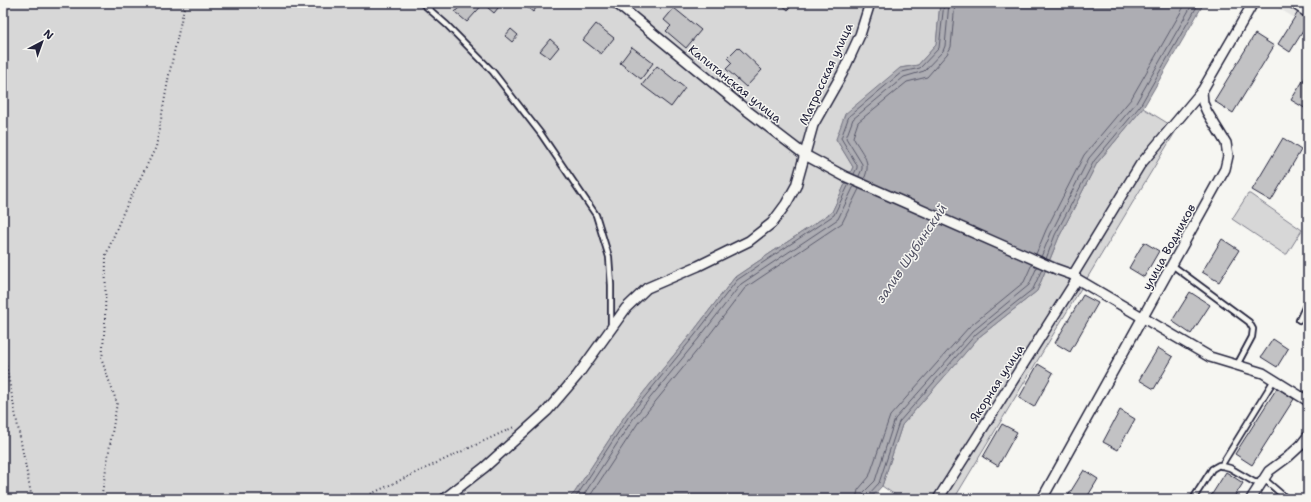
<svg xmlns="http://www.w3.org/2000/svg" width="1311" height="502" font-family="'Shantell Sans',sans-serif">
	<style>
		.built { fill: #e6e6e4 }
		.green { fill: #d7d7d7; stroke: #7c7c89 }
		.water { fill: #adadb3; stroke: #757583 }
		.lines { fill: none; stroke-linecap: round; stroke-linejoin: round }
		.shore { stroke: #5a5a6b; stroke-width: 1 }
		.building { fill: #c2c2c4; stroke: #22223b }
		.lane-casing { stroke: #22223b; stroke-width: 8 }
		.street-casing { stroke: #22223b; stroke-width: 12 }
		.path { stroke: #22223b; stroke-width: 2; stroke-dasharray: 1 3; stroke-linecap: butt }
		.lane { stroke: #f6f6f2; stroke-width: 4.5 }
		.street { stroke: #f6f6f2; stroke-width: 9 }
		.labels { text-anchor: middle; stroke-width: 3; stroke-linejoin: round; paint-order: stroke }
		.street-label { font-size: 12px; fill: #22223b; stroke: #f6f6f2 }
		.water-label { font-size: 13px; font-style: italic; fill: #535365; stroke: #f6f6f2 }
	</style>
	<rect width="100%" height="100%" fill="#f6f6f2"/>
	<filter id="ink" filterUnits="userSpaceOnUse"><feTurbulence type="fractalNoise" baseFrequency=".025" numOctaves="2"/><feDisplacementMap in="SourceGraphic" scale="8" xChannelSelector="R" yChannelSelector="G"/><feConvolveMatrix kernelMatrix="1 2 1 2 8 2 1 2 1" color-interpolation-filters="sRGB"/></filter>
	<g filter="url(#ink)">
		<polygon class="built" points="1270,3 1308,3 1308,26"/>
		<g class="green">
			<polygon points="3,3 940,3 936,45 918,65 900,68 836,139 853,167 832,212 735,277 692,333 626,414 575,492 568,499 3,499"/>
			<polygon points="1143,108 1177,129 954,499 901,499 882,486 902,425 979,337 1037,291 1059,237 1097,163"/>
			<polygon points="1248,194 1250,194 1302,230 1287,254 1284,254 1232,219"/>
		</g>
		<polygon class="water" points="940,3 1204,3 1143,108 1097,163 1059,237 1037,291 979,337 902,425 882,486 870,499 568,499 575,492 626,414 692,333 735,277 832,212 853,167 836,139 845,114 900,68 918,65 936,45"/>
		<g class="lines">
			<g class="shore">
				<polyline points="854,174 857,168 857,165 841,138 849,116 902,72 920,68 939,48 944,3"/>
				<polyline points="859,176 862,169 862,164 846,138 853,119 904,77 924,71 943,51 945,46 949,3"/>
				<path d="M864 179C873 161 861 153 853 137L858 122 907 82 927 77 947 54 951 47 955 3"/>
				<polyline points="1036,254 1046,230 1084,155 1131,99 1186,3"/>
				<polyline points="1041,257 1051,233 1089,158 1136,103 1193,3"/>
				<polyline points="1046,259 1055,235 1094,161 1140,106 1199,3"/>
				<polyline points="574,499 578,494 629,416 695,335 737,280 834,215 849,184"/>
				<polyline points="581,499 633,419 699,338 741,284 838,219 854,186"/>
				<polyline points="588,499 638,423 704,342 745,288 842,223 859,189"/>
				<polyline points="856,499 858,490 869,477 890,416 969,327 1024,282 1032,264"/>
				<polyline points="862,499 864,492 875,481 895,419 973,331 1029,285 1037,267"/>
				<polyline points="867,499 868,495 879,483 899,422 976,334 1033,289 1042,269"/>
			</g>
		</g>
		<g class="building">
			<polygon points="463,3 484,3 467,22 455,12"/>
			<polygon points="490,3 502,3 494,13 487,7"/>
			<polygon points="522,3 540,3 533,12"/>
			<polygon points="780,3 794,3 788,10"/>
			<polygon points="674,8 701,30 686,48 666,31 671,26 664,20"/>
			<polygon points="1298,12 1308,18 1308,23 1290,52 1278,44"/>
			<polygon points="596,24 614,38 601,54 583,40"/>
			<polygon points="511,29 518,35 512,42 505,36"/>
			<polygon points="1255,34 1274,46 1233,113 1214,101"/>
			<polygon points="550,39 559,47 550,58 540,51"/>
			<polygon points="632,47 653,63 641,79 620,63"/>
			<polygon points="738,47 762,70 746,87 726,69 732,63 727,58"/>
			<polygon points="657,66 685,88 671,107 642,85"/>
			<polygon points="1308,73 1308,110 1291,100"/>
			<polygon points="1283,138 1301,150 1271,201 1252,190"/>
			<polygon points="1222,239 1239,250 1219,282 1202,272"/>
			<polygon points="1144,242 1159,251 1144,277 1129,268"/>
			<polygon points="1190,292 1210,305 1191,334 1172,321"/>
			<polygon points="1083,295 1098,303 1070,352 1055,343"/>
			<polygon points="1273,339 1288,349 1277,367 1261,357"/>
			<polygon points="1158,348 1173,357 1154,389 1139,380"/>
			<polygon points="1038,364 1053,373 1034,407 1019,398"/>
			<polygon points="1277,388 1294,399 1252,465 1235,454"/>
			<polygon points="1120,410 1135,419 1118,450 1103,442"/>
			<polygon points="1002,424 1017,432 998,466 983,457"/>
			<polygon points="1084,470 1098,479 1086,499 1066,499"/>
			<polygon points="1226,472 1243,483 1233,499 1209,499"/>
		</g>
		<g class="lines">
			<g class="lane-casing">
				<g id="lane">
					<polyline points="422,3 447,25 493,72 541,134 596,215 609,257 611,285 611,327"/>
					<polyline points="1172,265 1249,322 1253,329 1252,337 1237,365"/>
					<polyline points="1299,320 1308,301"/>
					<polyline points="1221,466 1274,380"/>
					<polyline points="1264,479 1287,499"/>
					<polyline points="1193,499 1212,469 1219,465 1230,468 1254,482 1262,483"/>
				</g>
			</g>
			<g class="street-casing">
				<g id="street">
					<polyline points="616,3 745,109 805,155 844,176 1056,269 1073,275 1077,279 1210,357 1263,373 1308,401"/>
					<polyline points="1293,3 1308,13"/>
					<polyline points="1073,275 1140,165 1202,91"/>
					<polyline points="444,499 485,467 547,411 577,376 626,308 647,288 698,266 749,241 772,223 786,204 796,186 813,125 842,74 860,35 870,3"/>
					<polyline points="938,499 1077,279"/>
					<polyline points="1042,499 1225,169 1228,156 1226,143 1207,112 1203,103 1202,91 1253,3"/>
					<polyline points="1251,499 1269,471 1288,457 1301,445 1308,436"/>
				</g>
			</g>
			<g class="path">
				<polyline points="3,350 32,499"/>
				<polyline points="101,499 117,403 102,361 105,321 106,255 123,213 156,147 169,75 185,3"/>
				<polyline points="360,499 514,427"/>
			</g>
			<use href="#lane" class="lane"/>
			<use href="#street" class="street"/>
		</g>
	</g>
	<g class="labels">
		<g class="street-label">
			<text transform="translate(826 74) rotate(-65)" y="4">Матросская улица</text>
			<text transform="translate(735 84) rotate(39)" y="4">Капитанская улица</text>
			<text transform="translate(1169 247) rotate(-61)" y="4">улица Водников</text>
			<text transform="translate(997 383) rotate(-57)" y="4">Якорная улица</text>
		</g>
		<g class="water-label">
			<text transform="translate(911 253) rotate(-56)" y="5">залив Шубинский</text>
		</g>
	</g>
	<rect width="1311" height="502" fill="none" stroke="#f6f6f2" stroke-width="16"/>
	<rect x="8" y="8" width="1295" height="486" fill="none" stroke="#22223b" stroke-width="1.5" filter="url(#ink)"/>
	<g transform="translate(42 42) rotate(41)" stroke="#f6f6f2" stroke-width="3" paint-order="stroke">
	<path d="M0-3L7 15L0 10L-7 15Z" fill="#22223b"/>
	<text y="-6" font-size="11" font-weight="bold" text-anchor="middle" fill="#22223b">N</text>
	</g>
</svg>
